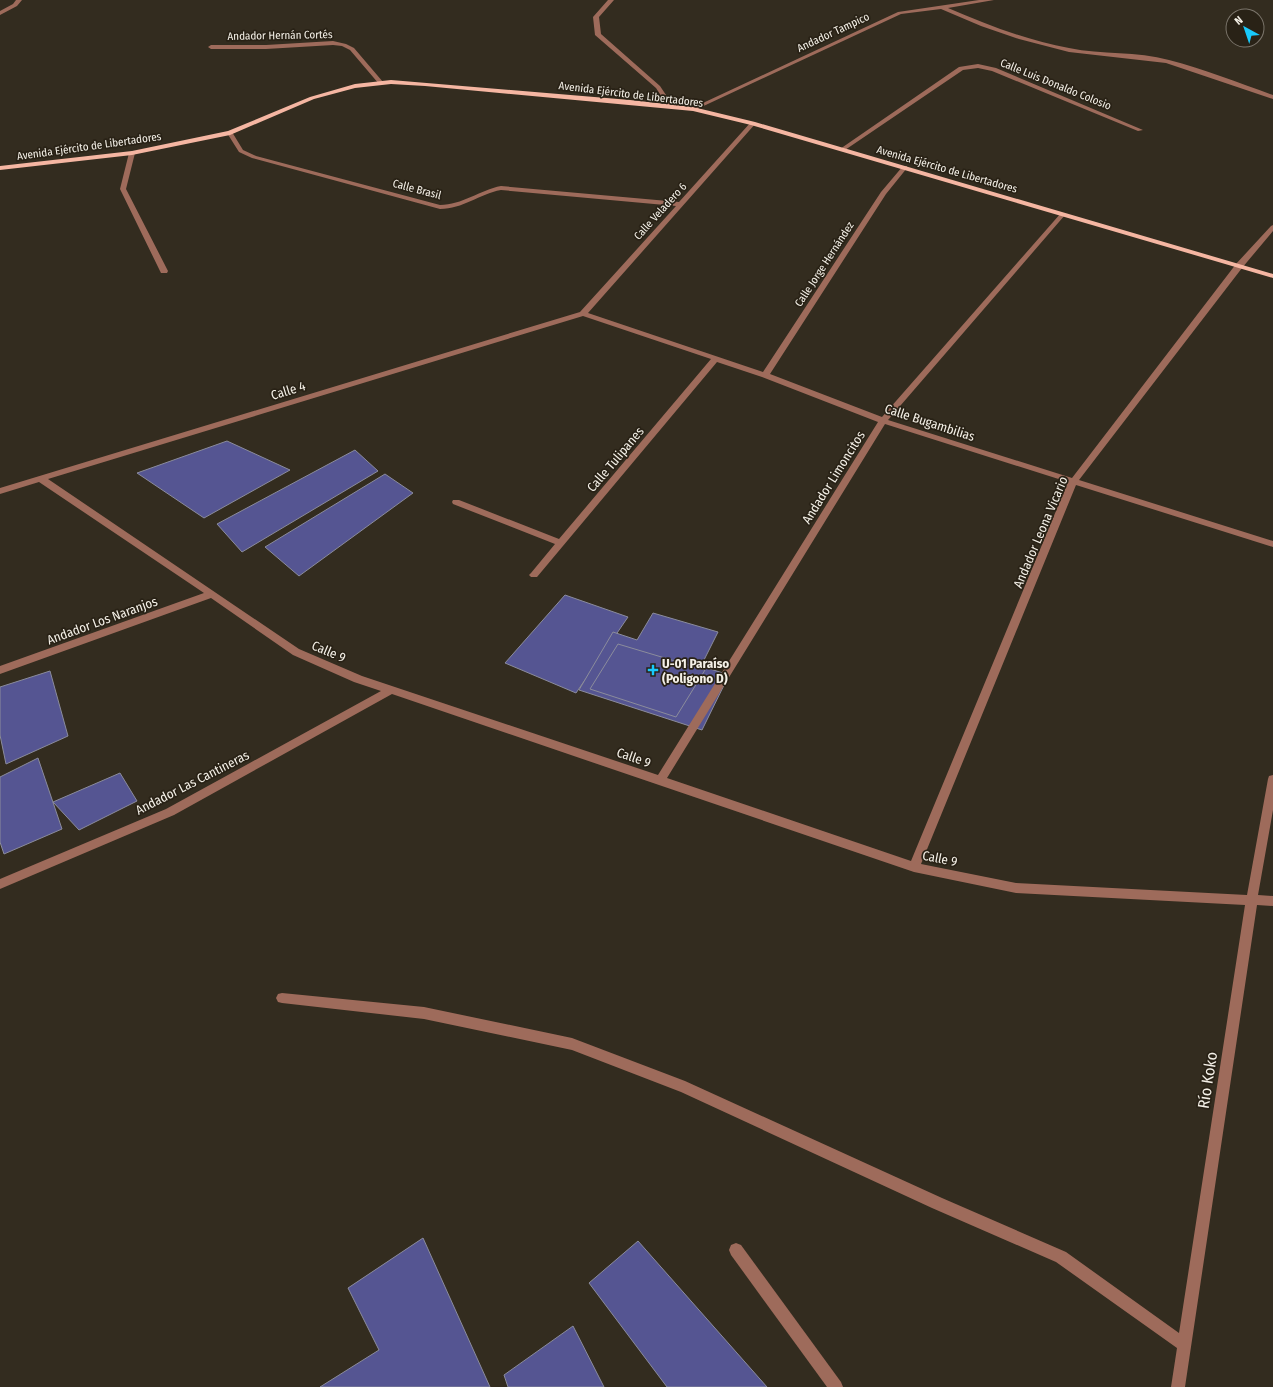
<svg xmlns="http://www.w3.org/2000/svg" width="1273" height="1387" font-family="'Fira Sans Condensed',sans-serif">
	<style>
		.building { fill: #555592; stroke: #8b8c9c }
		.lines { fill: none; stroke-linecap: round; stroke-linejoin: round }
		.minor { fill: #9e6b5b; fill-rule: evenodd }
		.major { fill: #f5b6a2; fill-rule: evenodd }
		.poi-dot { fill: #18cafc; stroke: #292216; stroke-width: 1.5 }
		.labels { text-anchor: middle; stroke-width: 3.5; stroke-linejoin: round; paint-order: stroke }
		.far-street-label { font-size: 11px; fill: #f4f0e7; stroke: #292216 }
		.street-label { font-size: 13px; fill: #f4f0e7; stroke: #292216 }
		.poi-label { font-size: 13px; font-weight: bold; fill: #f4f0e7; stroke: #292216; text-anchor: start }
		.near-street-label { font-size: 16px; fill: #f4f0e7; stroke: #292216 }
	</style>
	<rect width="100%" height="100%" fill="#332c1f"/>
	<g class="building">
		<polygon points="227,441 290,470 204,518 137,473"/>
		<polygon points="355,450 378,471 242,552 217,524"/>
		<polygon points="385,474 413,493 299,576 265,547"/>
		<polygon points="565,595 628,617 576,693 505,663"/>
		<polygon points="653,613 718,632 701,666 729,675 702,730 579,690 613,632 637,640"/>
		<polygon points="618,644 705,670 676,717 590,689"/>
		<polygon points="50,671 68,736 6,764 0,735 0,687"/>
		<polygon points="38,758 62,829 4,854 0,842 0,777"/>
		<polygon points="120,773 137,801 79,830 53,802"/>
		<polygon points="423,1238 490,1387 320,1387 379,1350 348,1288"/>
		<polygon points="638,1241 767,1387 667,1387 589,1283"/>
		<polygon points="573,1326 604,1387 508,1387 504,1375"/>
	</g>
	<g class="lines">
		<g class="minor">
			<polygon points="16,0 22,0 17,6 0,15 0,11 13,4"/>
			<polygon points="608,0 614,0 599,17 601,34 660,86 674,107 673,108 669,108 656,88 595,35 593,17"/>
			<path d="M979 0H994L948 8C987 25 1027 40 1069 48 1102 55 1137 51 1169 60 1204 69 1239 83 1273 95V99L1166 63 1069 52 1019 39 981 26 941 9 901 14 695 110 690 109 898 12Z"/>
			<polygon points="333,41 346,44 354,48 383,82 383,84 379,84 350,50 342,46 333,45 266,49 211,49 208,47 211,45 266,45"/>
			<polygon points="978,64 996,68 1143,130 1138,131 992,71 978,68 963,70 845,150 840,149 959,67"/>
			<path d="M751 122 756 123 588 313 763 372 881 192 903 166H907V168L886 194 770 374 882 417 1061 213H1065V215L888 420 1072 478 1236 264 1271 226 1273 225V231L1242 268 1079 480 1273 541V547L1076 485 921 864 1016 883 1247 895 1268 779 1269 776 1273 775V810L1258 895 1273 896V906L1257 905 1185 1387H1171L1177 1348 1056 1262 932 1208 681 1092 572 1050 424 1019 282 1003 278 1002 276 998 278 994 282 993 424 1007 572 1038 685 1081 942 1198 1066 1252 1179 1333 1245 905 1016 893 914 872 392 694 174 815 0 889V879L166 809 381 691 354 682 293 655 211 598 0 674V666L204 593 39 482 0 494V488L580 312 676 206 501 190C479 194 463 209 440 209L252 158 239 152 227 133 228 132H232L243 150 256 156 440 205C462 205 480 190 501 186L679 202ZM583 316 711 359 559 539 459 500H453L452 502 453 504 555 544 531 573 529 575 531 577H537L717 362 762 377 878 422 658 775 362 676 299 649 48 479ZM885 424 1068 482 911 861 667 778Z"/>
			<polygon points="132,151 135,153 126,189 168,271 167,273 161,273 160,271 120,189 129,153"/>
			<polygon points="736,1243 741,1245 841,1382 843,1387 827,1387 731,1255 729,1250 731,1245"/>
		</g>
		<polygon class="major" points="391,80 630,100 693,107 755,122 1273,274 1273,278 751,125 693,111 425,86 391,84 355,88 314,99 230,135 132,155 0,170 0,166 132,151 228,131 310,97 355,84"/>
	</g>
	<path class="poi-dot" d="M651 664h4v4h4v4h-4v4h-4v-4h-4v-4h4z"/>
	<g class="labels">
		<g class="far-street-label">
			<text transform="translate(833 32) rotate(-25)" y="4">Andador Tampico</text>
			<text transform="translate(280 35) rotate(-1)" y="4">Andador Hernán Cortés</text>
			<text transform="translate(1056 84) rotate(22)" y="4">Calle Luis Donaldo Colosio</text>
			<text transform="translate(631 94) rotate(7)" y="4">Avenida Ejército de Libertadores</text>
			<text transform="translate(89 146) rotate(-8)" y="4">Avenida Ejército de Libertadores</text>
			<text transform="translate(947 169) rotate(16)" y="4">Avenida Ejército de Libertadores</text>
			<text transform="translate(417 189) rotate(15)" y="4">Calle Brasil</text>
			<text transform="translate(660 211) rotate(-48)" y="4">Calle Veladero 6</text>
			<text transform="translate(824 264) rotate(-57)" y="4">Calle Jorge Hernández</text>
		</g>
		<g class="street-label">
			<text transform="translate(288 390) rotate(-17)" y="5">Calle 4</text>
			<text transform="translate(930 422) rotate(18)" y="5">Calle Bugambilias</text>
			<text transform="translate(615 459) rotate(-50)" y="5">Calle Tulipanes</text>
			<text transform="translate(833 477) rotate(-58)" y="5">Andador Limoncitos</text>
			<text transform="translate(1040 532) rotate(-67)" y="5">Andador Leona Vicario</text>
			<text transform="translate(102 620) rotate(-20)" y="5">Andador Los Naranjos</text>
			<text transform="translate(329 651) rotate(23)" y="5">Calle 9</text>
			<text transform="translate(634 757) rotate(19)" y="5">Calle 9</text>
			<text transform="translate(192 782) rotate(-27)" y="5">Andador Las Cantineras</text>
			<text transform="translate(940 858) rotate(11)" y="5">Calle 9</text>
		</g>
		<g class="poi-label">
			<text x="662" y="668">U-01 Paraíso<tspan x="662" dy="15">(Poligono D)</tspan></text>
		</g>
		<g class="near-street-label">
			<text transform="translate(1207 1080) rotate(-81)" y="6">Río Koko</text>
		</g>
	</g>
	<g transform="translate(1245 28) rotate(320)"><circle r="19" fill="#292216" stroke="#7a746a"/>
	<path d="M0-3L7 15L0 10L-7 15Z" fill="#18cafc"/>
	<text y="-6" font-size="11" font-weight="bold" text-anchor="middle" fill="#f4f0e7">N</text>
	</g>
</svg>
